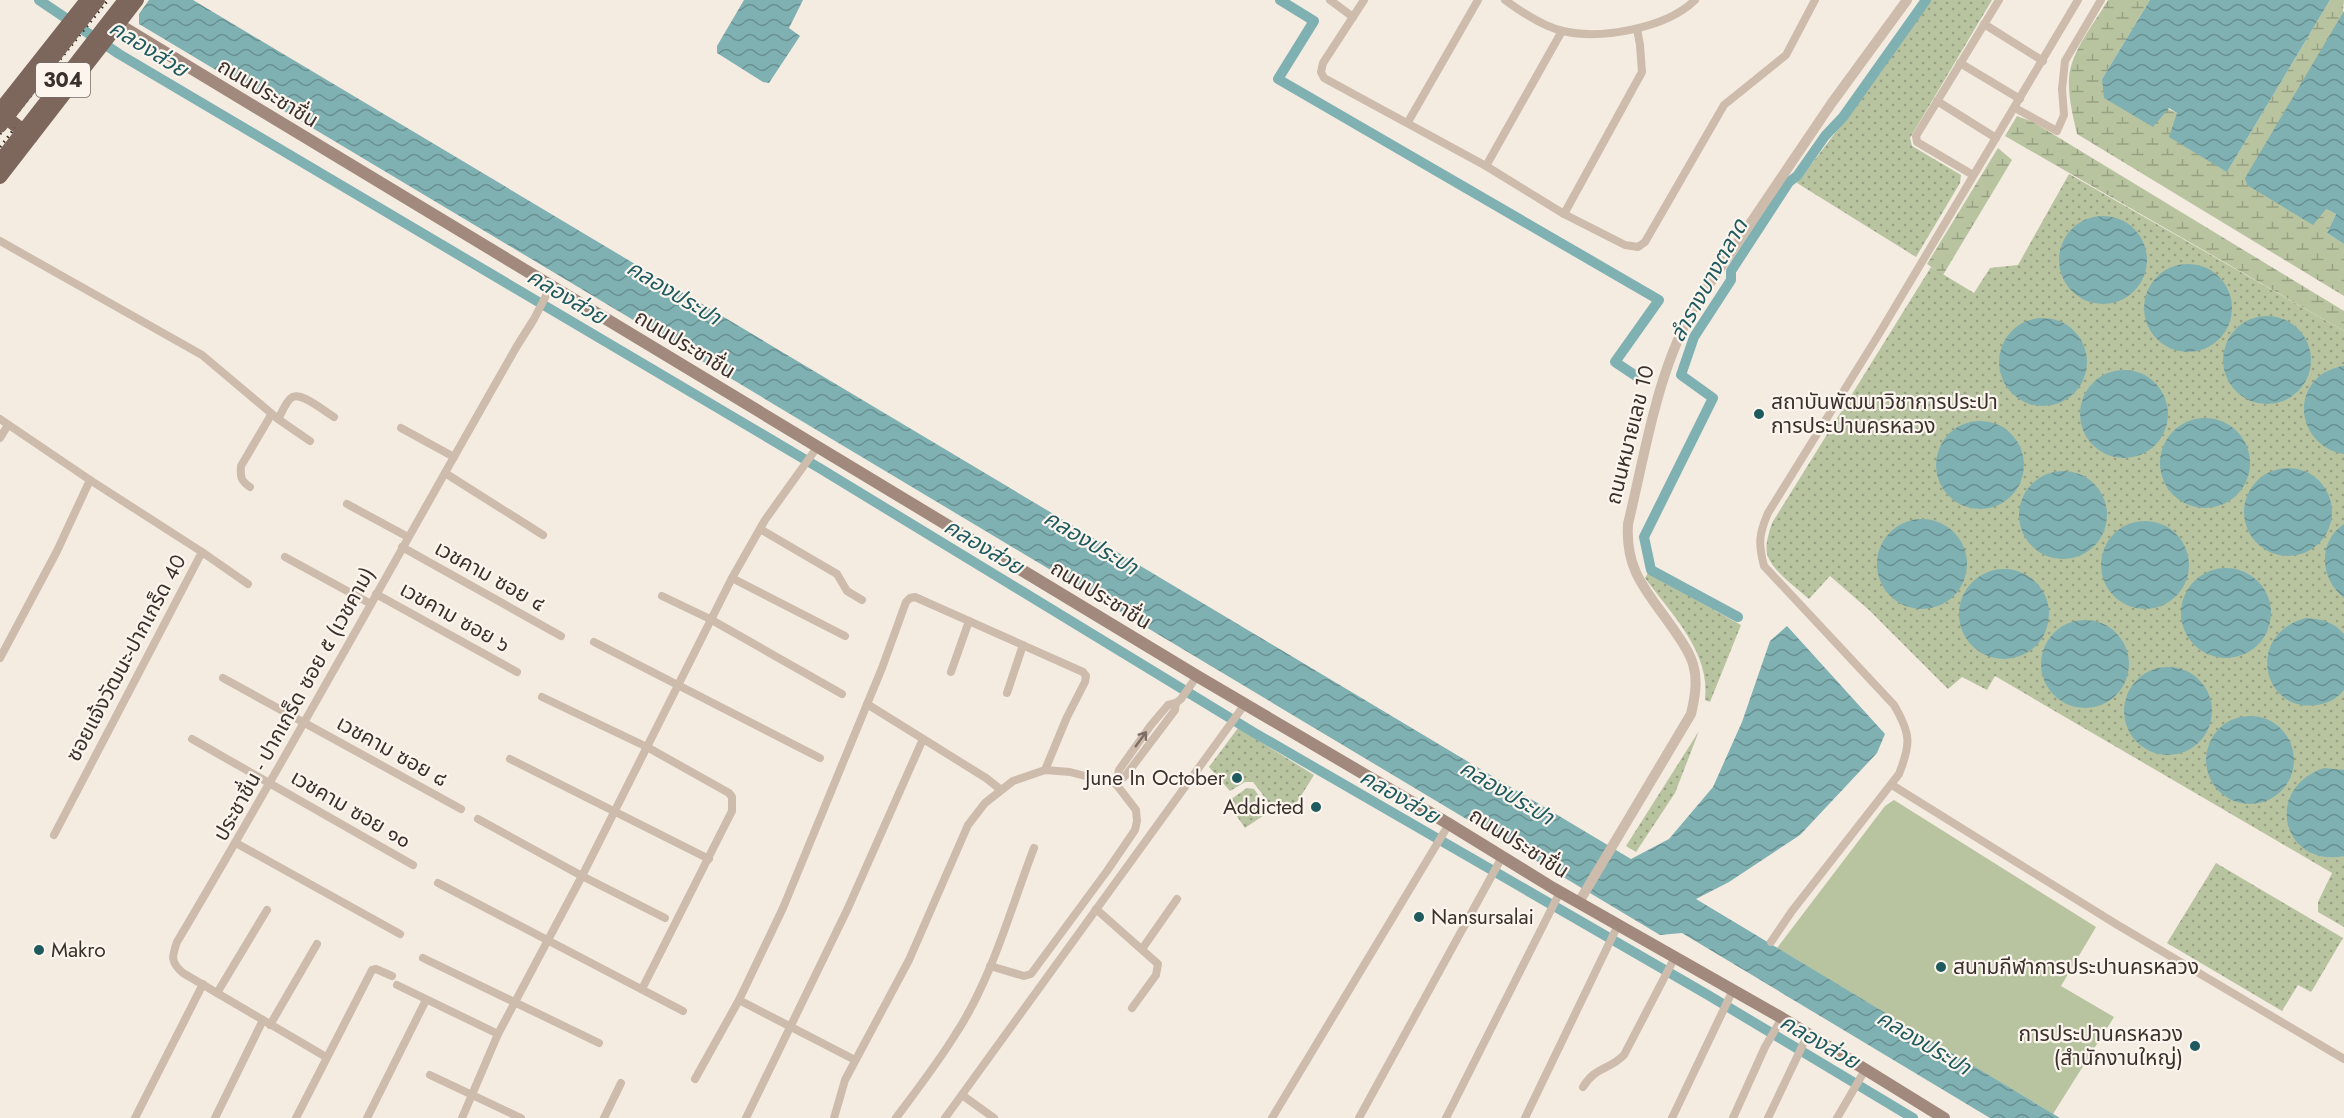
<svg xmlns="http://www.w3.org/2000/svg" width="2344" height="1118" font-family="Jost,'Noto Sans Thai',sans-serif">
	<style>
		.grass { fill: url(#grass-dots) }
		.wetland { fill: url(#wetland-marsh) }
		.pitch { fill: #b8c4a0 }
		.water { fill: url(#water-waves) }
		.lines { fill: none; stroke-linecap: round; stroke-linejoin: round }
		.canal { stroke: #7fb0b2; stroke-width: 10 }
		.minor { stroke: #cdbbac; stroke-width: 8 }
		.tertiary { stroke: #cdbbac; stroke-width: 10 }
		.secondary { stroke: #a18a7d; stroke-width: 12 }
		.primary { stroke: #7d675c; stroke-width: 14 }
		.rail { stroke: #3b302b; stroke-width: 3; stroke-dasharray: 1.5 4.5; stroke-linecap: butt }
		.primary-bridge { stroke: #7d675c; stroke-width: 14 }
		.oneway { stroke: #7d6f65 }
		.poi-dot { fill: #1f5a5e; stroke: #fbf5ee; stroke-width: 2 }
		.labels { text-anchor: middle; stroke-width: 4.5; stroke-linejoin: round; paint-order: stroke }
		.shield { fill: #fbf5ee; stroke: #756b66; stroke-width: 1.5 }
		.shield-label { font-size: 20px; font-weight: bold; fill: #3b302b }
		.street-label { font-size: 21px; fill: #3b302b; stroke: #fbf5ee }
		.poi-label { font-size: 21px; fill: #3b302b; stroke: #fbf5ee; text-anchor: start }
		.water-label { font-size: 22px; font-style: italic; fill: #1f5a5e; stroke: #fbf5ee }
	</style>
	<defs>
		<pattern id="grass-dots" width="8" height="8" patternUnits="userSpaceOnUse" patternTransform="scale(1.5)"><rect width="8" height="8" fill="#b8c4a0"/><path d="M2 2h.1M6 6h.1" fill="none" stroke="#97a083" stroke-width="1.8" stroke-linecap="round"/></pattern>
		<pattern id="wetland-marsh" width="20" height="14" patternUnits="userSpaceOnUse" patternTransform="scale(1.5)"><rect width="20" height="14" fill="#b8c4a0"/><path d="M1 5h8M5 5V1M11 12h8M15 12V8" fill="none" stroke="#97a083"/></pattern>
		<pattern id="water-waves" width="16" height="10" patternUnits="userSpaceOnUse" patternTransform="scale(1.5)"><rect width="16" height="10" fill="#7fb0b2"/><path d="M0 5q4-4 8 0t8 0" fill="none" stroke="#699091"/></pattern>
	</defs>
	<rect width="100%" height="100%" fill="#f4ebe1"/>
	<g class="grass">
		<polygon points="1924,0 1992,0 1910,138 1912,146 1961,175 1960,183 1916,257 1797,183 1858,103 1852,97"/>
		<path d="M2069 174 2344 331V927L2318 912V902L2332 873 1995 676 1987 690 1962 677 1948 689 1869 610 1830 576 1809 599C1796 587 1775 573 1768 557 1764 546 1769 533 1772 523L1931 267 1974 293 1990 268 2018 265Z"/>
		<path d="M1648 573 1741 625 1710 702 1705 700C1711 652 1671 614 1645 578Z"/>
		<polygon points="1238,728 1314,775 1291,812 1275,811 1253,782 1245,782 1230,791 1209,767"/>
		<polygon points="1699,731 1675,793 1636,852 1626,846"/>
		<polygon points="1247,788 1254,789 1270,811 1245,828 1227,802"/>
		<polygon points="2216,863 2343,938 2313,989 2311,992 2298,985 2282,1011 2167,943"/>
	</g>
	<g class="wetland">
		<path d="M2108 0H2150L2102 79 2177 113 2227 172 2330 0H2344L2326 209 2336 214 2327 233 2344 244V296L2077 134C2073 116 2068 97 2069 78 2071 51 2094 24 2108 0Z"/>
		<polygon points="2017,116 2033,122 2344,311 2344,331 2005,136"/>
		<polygon points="1998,148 2012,160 1943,275 1927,264"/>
	</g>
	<polygon class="pitch" points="1894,800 2096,927 2061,986 2114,1017 2053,1114 1777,948 1885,806"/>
	<g class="water">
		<polygon points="149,0 193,0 1631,859 1669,839 1713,787 1742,722 1770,641 1787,626 1885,734 1877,753 1800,835 1729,882 1696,899 2060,1118 1990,1118 1682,933 1660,935 139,24 139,14"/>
		<polygon points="744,0 803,0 789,28 800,36 769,83 763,82 717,53 717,46"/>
		<polygon points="2150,0 2330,0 2227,172 2169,137 2177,113 2169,108 2153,127 2104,98 2102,79"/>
		<polygon points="2344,11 2344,244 2327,233 2336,214 2326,209 2313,225 2247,185 2245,178"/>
		<circle cx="2103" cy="260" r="44"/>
		<circle cx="2188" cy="308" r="44"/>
		<circle cx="2267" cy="360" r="44"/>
		<circle cx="2043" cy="362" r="44"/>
		<path d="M2341 366H2344V454C2309 449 2290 407 2316 379 2323 372 2332 369 2341 366Z"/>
		<circle cx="2124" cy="414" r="44"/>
		<circle cx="2205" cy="463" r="45"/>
		<circle cx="1980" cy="465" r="44"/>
		<circle cx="2288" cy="512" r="44"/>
		<circle cx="2063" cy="515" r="44"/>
		<circle cx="1922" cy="564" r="45"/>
		<circle cx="2145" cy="565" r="44"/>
		<path d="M2344 524V598C2320 579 2317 542 2344 524Z"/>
		<circle cx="2226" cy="613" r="45"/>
		<circle cx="2004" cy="614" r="45"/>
		<path d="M2306 618C2322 619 2334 622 2344 634V690C2338 698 2327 704 2316 705 2263 713 2244 634 2306 618Z"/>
		<circle cx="2085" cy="664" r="44"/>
		<circle cx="2168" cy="711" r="44"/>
		<circle cx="2250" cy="760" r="44"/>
		<path d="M2324 768 2344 770V856C2283 868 2262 789 2324 768Z"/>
	</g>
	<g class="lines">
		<g class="canal">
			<polyline points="39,0 119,54 821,469 1253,732 1708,995 1913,1118"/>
			<polyline points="1280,0 1314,21 1278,79 1659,300 1615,362 1639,378"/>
			<polyline points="1738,617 1651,570 1644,537 1713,398 1681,375 1694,337 1731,280 1731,271 1789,182 1797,176 1825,136 1843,117 1926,0"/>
		</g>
		<g class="minor">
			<polyline points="1330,0 1353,17"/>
			<polyline points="1364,0 1323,63 1321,72 1324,78 1486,166 1564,214 1625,245 1638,247 1645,242 1724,105 1786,55 1815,0"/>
			<path d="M1505 0C1520 11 1545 27 1563 31 1601 40 1667 28 1695 0"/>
			<polyline points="1984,24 2043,61"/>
			<polyline points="1960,63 2020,99"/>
			<polyline points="1937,101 1996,138"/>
			<polyline points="2015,108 2057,131 2064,115 2062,89 2065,61 2101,0"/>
			<polyline points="1408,122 1478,0"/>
			<polyline points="1486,166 1562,31"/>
			<polyline points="1973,175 1917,142 1916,136 1999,0"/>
			<polyline points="1564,214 1642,72 1640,45 1637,29"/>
			<path d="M0 241 202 355 278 419C282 413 285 403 291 398 300 390 325 412 334 417"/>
			<polyline points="0,419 90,480 202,552 54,835"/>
			<polyline points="278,419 310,441"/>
			<polyline points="401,428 454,457"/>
			<polyline points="0,438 8,425"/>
			<polyline points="445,473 543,535"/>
			<path d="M250 487C241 481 240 477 241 466L271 415"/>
			<polyline points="347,504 408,537"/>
			<polyline points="760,529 837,574 847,591 862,600"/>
			<polyline points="402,547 561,636"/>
			<polyline points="202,552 248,584"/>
			<polyline points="285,557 371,604"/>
			<polyline points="732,578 845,636"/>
			<polyline points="376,594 517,672"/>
			<polyline points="662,596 710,619 842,694"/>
			<polyline points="594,642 820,758"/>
			<polyline points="0,658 57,551 90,480"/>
			<polyline points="951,672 969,621"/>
			<polyline points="223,678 461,809"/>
			<polyline points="1007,693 1023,645"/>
			<polyline points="542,697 647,747 729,793 732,797 732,811 642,989"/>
			<polyline points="867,704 986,778 1000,789"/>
			<polyline points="192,739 413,865"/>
			<polyline points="510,759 709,859"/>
			<polyline points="1116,784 1119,770 1151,725 1168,705 1176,703 1181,699 1197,676"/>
			<polyline points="1117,784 1126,775 1175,710 1176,703"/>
			<polyline points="1892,785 2116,924 2344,1059"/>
			<polyline points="478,819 582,876 665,918"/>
			<polyline points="236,843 400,934"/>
			<polyline points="438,883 683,1011"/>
			<polyline points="1096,909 1158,964 1156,975 1132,1008"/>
			<path d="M1771 942 1792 911 1899 774C1911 744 1911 734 1894 705L1764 566C1758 543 1759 534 1768 513L1879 334 2078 0"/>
			<polyline points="1142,949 1177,899"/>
			<polyline points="423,958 599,1043"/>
			<polyline points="397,985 498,1034"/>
			<polyline points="217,993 267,910"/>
			<polyline points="739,1000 855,1060"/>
			<polyline points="270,1025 317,944"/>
			<path d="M326 1057 183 973C170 962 172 956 177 942 294 745 403 545 517 346L534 319 551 286"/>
			<polyline points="430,1075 521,1118"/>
			<polyline points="695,1079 739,1000 783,908 882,668 906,602 910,598 915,597 1083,672 1086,676 1085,682 1067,717 1045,770"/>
			<path d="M1583 1087C1596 1066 1608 1071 1624 1055L1675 957"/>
			<polyline points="962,1095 994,1118"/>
			<polyline points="135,1118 203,984"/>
			<polyline points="215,1118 263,1020"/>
			<polyline points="296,1118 372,970 376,969 392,976"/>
			<polyline points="367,1118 426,1000"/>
			<polyline points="462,1118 498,1034 582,876 732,578 765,520 818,446"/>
			<polyline points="604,1118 621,1083"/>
			<polyline points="746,1118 848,908 923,739"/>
			<polyline points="834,1118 845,1080 909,960 968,825 985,803 1013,781 1045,770 1070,772 1116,784 1136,810 1137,821 1135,830 1107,871 1031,974 1024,976 990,966"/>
			<path d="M896 1118C916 1091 937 1064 955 1035 992 979 1010 910 1034 848"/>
			<polyline points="945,1118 1245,704"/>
			<polyline points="1272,1118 1449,824"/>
			<polyline points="1359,1118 1502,857"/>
			<polyline points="1446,1118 1560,892"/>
			<polyline points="1525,1118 1618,925"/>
			<polyline points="1672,1118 1733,990"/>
			<polyline points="1733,1118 1765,1047 1782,1018"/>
			<polyline points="1768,1118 1808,1034"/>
			<polyline points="1837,1118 1865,1070"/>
		</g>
		<path class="tertiary" d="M1579 902 1691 714C1695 697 1698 680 1693 664 1689 650 1680 639 1672 627 1647 591 1625 571 1628 524 1646 450 1657 370 1696 304L1831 104 1907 0"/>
		<polyline class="secondary" points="118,24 1197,676 1449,824 1553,888 1782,1018 1944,1118"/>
		<g class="primary">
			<polyline points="0,110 87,0"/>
			<polyline points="0,113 31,137"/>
			<polyline points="0,177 137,0"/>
		</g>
		<g class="rail">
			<polyline points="0,134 108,0"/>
			<polyline points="0,147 15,128"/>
		</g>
		<g class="primary-bridge">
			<polyline points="0,126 98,0"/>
			<polyline points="0,161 125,0"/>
		</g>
	</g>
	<defs><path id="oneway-shaft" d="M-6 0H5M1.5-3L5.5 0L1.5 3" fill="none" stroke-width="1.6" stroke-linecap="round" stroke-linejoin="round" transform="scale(1.5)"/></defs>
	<use class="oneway" href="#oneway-shaft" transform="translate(1141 739) rotate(-54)"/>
	<g class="poi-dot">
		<circle cx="1759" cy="414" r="6"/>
		<circle cx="1237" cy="778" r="6"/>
		<circle cx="1316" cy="807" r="6"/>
		<circle cx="1419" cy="917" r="6"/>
		<circle cx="39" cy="950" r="6"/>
		<circle cx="1941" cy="967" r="6"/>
		<circle cx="2195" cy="1046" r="6"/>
	</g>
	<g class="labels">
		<rect class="shield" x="36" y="63" width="54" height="34" rx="4.5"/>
		<g class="shield-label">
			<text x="63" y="87">304</text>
		</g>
		<g class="street-label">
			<text transform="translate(268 93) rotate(31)" y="7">ถนนประชาชื่น</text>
			<text transform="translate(685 344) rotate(31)" y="7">ถนนประชาชื่น</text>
			<text transform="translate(1630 435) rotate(-76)" y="7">ถนนหมายเลข 10</text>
			<text transform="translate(490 576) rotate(29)" y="7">เวชคาม ซอย ๔</text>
			<text transform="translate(1101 595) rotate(31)" y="7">ถนนประชาชื่น</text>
			<text transform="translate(455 617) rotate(29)" y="7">เวชคาม ซอย ๖</text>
			<text transform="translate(126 658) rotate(-62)" y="7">ซอยแจ้งวัฒนะ-ปากเกร็ด 40</text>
			<text transform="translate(294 704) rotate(-61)" y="7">ประชาชื่น - ปากเกร็ด ซอย ๕ (เวชคาม)</text>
			<text transform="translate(392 751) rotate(29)" y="7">เวชคาม ซอย ๘</text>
			<text transform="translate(351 809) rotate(30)" y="7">เวชคาม ซอย ๑๐</text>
			<text transform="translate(1519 843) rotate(32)" y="7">ถนนประชาชื่น</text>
		</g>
		<g class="poi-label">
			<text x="1771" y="409">สถาบันพัฒนาวิชาการประปา<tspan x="1771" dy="24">การประปานครหลวง</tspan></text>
			<text x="1225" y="785" text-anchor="end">June In October</text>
			<text x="1304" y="814" text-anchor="end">Addicted</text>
			<text x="1431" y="924">Nansursalai</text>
			<text x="51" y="957">Makro</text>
			<text x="1953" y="974">สนามกีฬาการประปานครหลวง</text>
			<text x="2183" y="1041" text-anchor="end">การประปานครหลวง<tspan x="2183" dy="24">(สำนักงานใหญ่)</tspan></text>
		</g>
		<g class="water-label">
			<text transform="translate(149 48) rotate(32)" y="8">คลองส่วย</text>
			<text transform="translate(1708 280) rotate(-61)" y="8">ลำรางบางตลาด</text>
			<text transform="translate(674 292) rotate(31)" y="8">คลองประปา</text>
			<text transform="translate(567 296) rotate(31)" y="8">คลองส่วย</text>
			<text transform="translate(1091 542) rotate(31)" y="8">คลองประปา</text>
			<text transform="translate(984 546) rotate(31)" y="8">คลองส่วย</text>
			<text transform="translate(1507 792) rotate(31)" y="8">คลองประปา</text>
			<text transform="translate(1400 796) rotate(30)" y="8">คลองส่วย</text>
			<text transform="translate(1820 1041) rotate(30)" y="8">คลองส่วย</text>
			<text transform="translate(1924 1042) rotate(31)" y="8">คลองประปา</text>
		</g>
	</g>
</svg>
